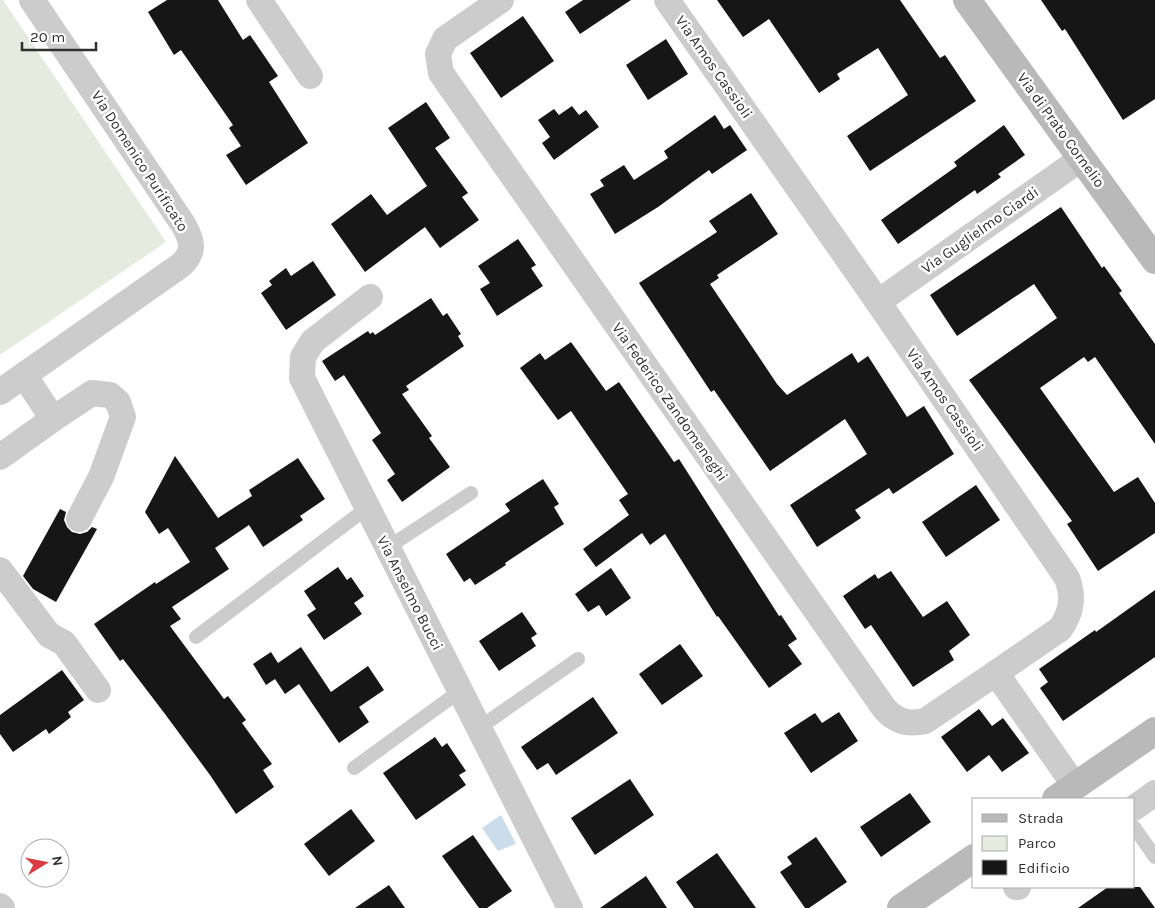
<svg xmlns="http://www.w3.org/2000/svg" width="1155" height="908" font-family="Karla,sans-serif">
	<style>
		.green { fill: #e5ebde }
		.water { fill: #cbddea }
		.building { fill: #161616 }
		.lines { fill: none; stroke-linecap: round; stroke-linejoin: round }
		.lane { stroke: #ccc; stroke-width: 14 }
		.street { stroke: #ccc; stroke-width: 26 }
		.secondary { stroke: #b9b9b9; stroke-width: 28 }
		.labels { text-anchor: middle; stroke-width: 5; stroke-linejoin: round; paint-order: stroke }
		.street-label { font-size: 15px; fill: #2f2f2f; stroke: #fff }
	</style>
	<rect width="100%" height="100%" fill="#fff"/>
	<polygon class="green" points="0,0 3,0 166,242 0,355"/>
	<polygon class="water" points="501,815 516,844 498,851 482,828"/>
	<g class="building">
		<polygon points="167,0 218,0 243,40 250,35 278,76 269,82 308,143 246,185 226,155 241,146 229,128 233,125 181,50 174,55 148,12"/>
		<polygon points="583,0 631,0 580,34 565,12"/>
		<polygon points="717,0 900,0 940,58 945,55 976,101 870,171 847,136 908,95 878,48 837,74 840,79 819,93 769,19 743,37"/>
		<polygon points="1041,0 1155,0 1155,99 1123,120 1065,29 1062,31"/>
		<polygon points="523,16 554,61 501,98 470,53"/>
		<polygon points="666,39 688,74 648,100 626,65"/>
		<polygon points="426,102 450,138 435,148 468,193 462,197 479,220 440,248 425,227 365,272 331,224 371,194 387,215 427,186 388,128"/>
		<polygon points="572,106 579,115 586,110 599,127 554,160 542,143 550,137 538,120 554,109 559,115"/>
		<polygon points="715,115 724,129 730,125 747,150 712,174 709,170 658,207 615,234 590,194 604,186 600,180 624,165 634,180 668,158 664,151"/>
		<polygon points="1004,125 1025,155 998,174 1001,177 977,194 975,190 898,244 881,220 957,166 954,162"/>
		<polygon points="751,193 778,234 717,275 719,278 710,284 777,384 787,395 852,353 858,363 868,356 907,417 924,406 954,454 893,494 889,488 855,510 861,518 817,547 790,505 867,454 845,419 770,471 714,390 711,392 639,283 717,232 709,221"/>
		<polygon points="1061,207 1102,268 1104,266 1122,291 1119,293 1155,344 1155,444 1095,357 1088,362 1084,357 1040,388 1114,492 1138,477 1155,503 1155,533 1098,571 1067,524 1072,521 969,380 1057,318 1034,284 957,336 930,295"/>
		<polygon points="518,239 536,265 531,268 543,286 497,316 480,289 490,283 478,266"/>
		<polygon points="313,261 336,295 286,330 261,293 272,285 269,281 286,268 291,276"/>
		<polygon points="431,298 443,316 447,313 461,334 458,336 464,346 406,386 409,390 402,394 432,436 429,438 450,467 402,502 387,480 395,474 372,440 381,433 344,375 335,381 322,361 368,331 370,334 373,332 375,335"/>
		<polygon points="571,342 606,391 619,382 674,462 679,459 779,616 781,615 797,639 788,645 802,664 769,688 718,616 717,617 665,534 650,545 642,533 596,567 583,549 629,515 619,500 628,494 571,411 558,420 520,368 540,353 545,360"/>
		<polygon points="175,456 218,518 252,496 249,490 298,458 325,499 300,516 303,520 263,547 249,525 215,548 229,569 172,607 181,619 170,626 224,699 228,696 246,720 242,723 272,764 263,770 274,787 236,814 210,775 165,714 123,659 120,661 94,624 155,582 156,584 190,562 168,528 159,534 145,512"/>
		<polygon points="543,479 559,504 554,507 564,524 505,563 506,565 475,585 470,578 464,582 446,554 510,511 505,504"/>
		<polygon points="976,485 1000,520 946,557 922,522"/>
		<polygon points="60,509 66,512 64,520 67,527 72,532 80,534 87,532 92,527 97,529 56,602 33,589 23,576"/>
		<polygon points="338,567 347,580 351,577 364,596 354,603 362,614 324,640 307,615 316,609 304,591"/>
		<polygon points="611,568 631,598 606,616 599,605 588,612 575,594"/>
		<polygon points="891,571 923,617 947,601 970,635 949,651 954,660 913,687 871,625 865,629 843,596 875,574 878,579"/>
		<polygon points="1155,590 1155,657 1063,721 1040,688 1048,682 1039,669 1095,630 1096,632"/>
		<polygon points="522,612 537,634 531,638 536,646 499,671 479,641"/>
		<polygon points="680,644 703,676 662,705 639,674"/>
		<polygon points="301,647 331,692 368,666 384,690 359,707 369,722 339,743 299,684 285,694 275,679 266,685 253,664 271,652 278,663"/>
		<polygon points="62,670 84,700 68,712 71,717 49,734 46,729 13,752 0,734 0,715"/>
		<polygon points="593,697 618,733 556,775 548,763 537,770 521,747"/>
		<polygon points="979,709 992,726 1003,718 1029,753 1002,772 989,755 967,772 941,737"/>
		<polygon points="839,712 858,741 811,773 784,733 815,713 822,723"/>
		<polygon points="435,737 442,747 447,743 466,771 459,775 466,785 416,820 383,773"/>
		<polygon points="630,779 654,815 595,855 571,818"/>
		<polygon points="910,793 931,822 881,857 860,827"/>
		<polygon points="351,809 375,841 329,876 304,844"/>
		<polygon points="473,835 512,891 487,908 479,908 442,856"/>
		<polygon points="816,837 847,882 809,908 805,908 780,872 792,864 787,857"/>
		<polygon points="717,853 756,908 694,908 676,882"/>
		<polygon points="646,876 667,908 600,908"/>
		<polygon points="389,885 405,908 355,908"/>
		<polygon points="1108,887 1140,887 1155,908 1078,908"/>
	</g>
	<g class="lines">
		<g class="lane">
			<polyline points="387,548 471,493"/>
			<polyline points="196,637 367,508"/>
			<polyline points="479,728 578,659"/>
			<polyline points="354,768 460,691"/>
			<polyline points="1134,827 1155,857"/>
		</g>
		<g class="street">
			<polyline points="259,0 310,76"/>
			<path d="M501 0 445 39 438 54 441 73 884 708C895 721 908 725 925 721L996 673"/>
			<path d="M667 0 878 302 1067 578C1074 597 1072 612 1060 629L996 673 1075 786"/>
			<polyline points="370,297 313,341 303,357 302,378 570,908"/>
			<polyline points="878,302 1082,158"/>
			<path d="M0 392 181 265C196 251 192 240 183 224L32 0"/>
			<polyline points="53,419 92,393 110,395 118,402 123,417 101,477 79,519"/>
			<polyline points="0,457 53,419 24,375"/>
			<polyline points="0,570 49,635 64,643 98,690"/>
			<polyline points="1134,808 1155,793"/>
			<polyline points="1016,887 1018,887"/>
			<polyline points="0,906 2,908"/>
		</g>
		<g class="secondary">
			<polyline points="967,0 1155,260"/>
			<polyline points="1056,799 1155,731"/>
			<polyline points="901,908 974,858"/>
		</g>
	</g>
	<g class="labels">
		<g class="street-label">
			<text transform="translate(714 67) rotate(55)" y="5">Via Amos Cassioli</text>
			<text transform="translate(1061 130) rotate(54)" y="5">Via di Prato Cornelio</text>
			<text transform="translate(140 161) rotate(57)" y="5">Via Domenico Purificato</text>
			<text transform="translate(980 230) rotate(-35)" y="5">Via Guglielmo Ciardi</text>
			<text transform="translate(945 400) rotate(55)" y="5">Via Amos Cassioli</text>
			<text transform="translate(670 402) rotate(55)" y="5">Via Federico Zandomeneghi</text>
			<text transform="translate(410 593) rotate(63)" y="5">Via Anselmo Bucci</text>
		</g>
	</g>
	<rect x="972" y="798" width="162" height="90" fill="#ffffff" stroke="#acacac"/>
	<rect x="982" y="814" width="25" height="8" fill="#b9b9b9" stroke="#acacac"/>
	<text x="1018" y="823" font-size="15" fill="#2f2f2f">Strada</text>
	<rect x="982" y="836" width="25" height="15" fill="#e5ebde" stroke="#acacac"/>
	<text x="1018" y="848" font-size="15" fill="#2f2f2f">Parco</text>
	<rect x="982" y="860" width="25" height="15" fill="#161616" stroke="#acacac"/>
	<text x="1018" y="873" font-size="15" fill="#2f2f2f">Edificio</text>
	<g transform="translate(45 863) rotate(80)"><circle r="24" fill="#ffffff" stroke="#acacac"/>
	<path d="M0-4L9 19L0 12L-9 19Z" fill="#db3c41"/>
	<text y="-8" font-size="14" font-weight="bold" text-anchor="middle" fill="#2f2f2f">N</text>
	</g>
	<path d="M22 42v8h74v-8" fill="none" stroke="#2f2f2f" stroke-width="2.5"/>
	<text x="30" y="42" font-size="15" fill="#2f2f2f" stroke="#ffffff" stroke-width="4" paint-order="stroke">20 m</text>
</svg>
